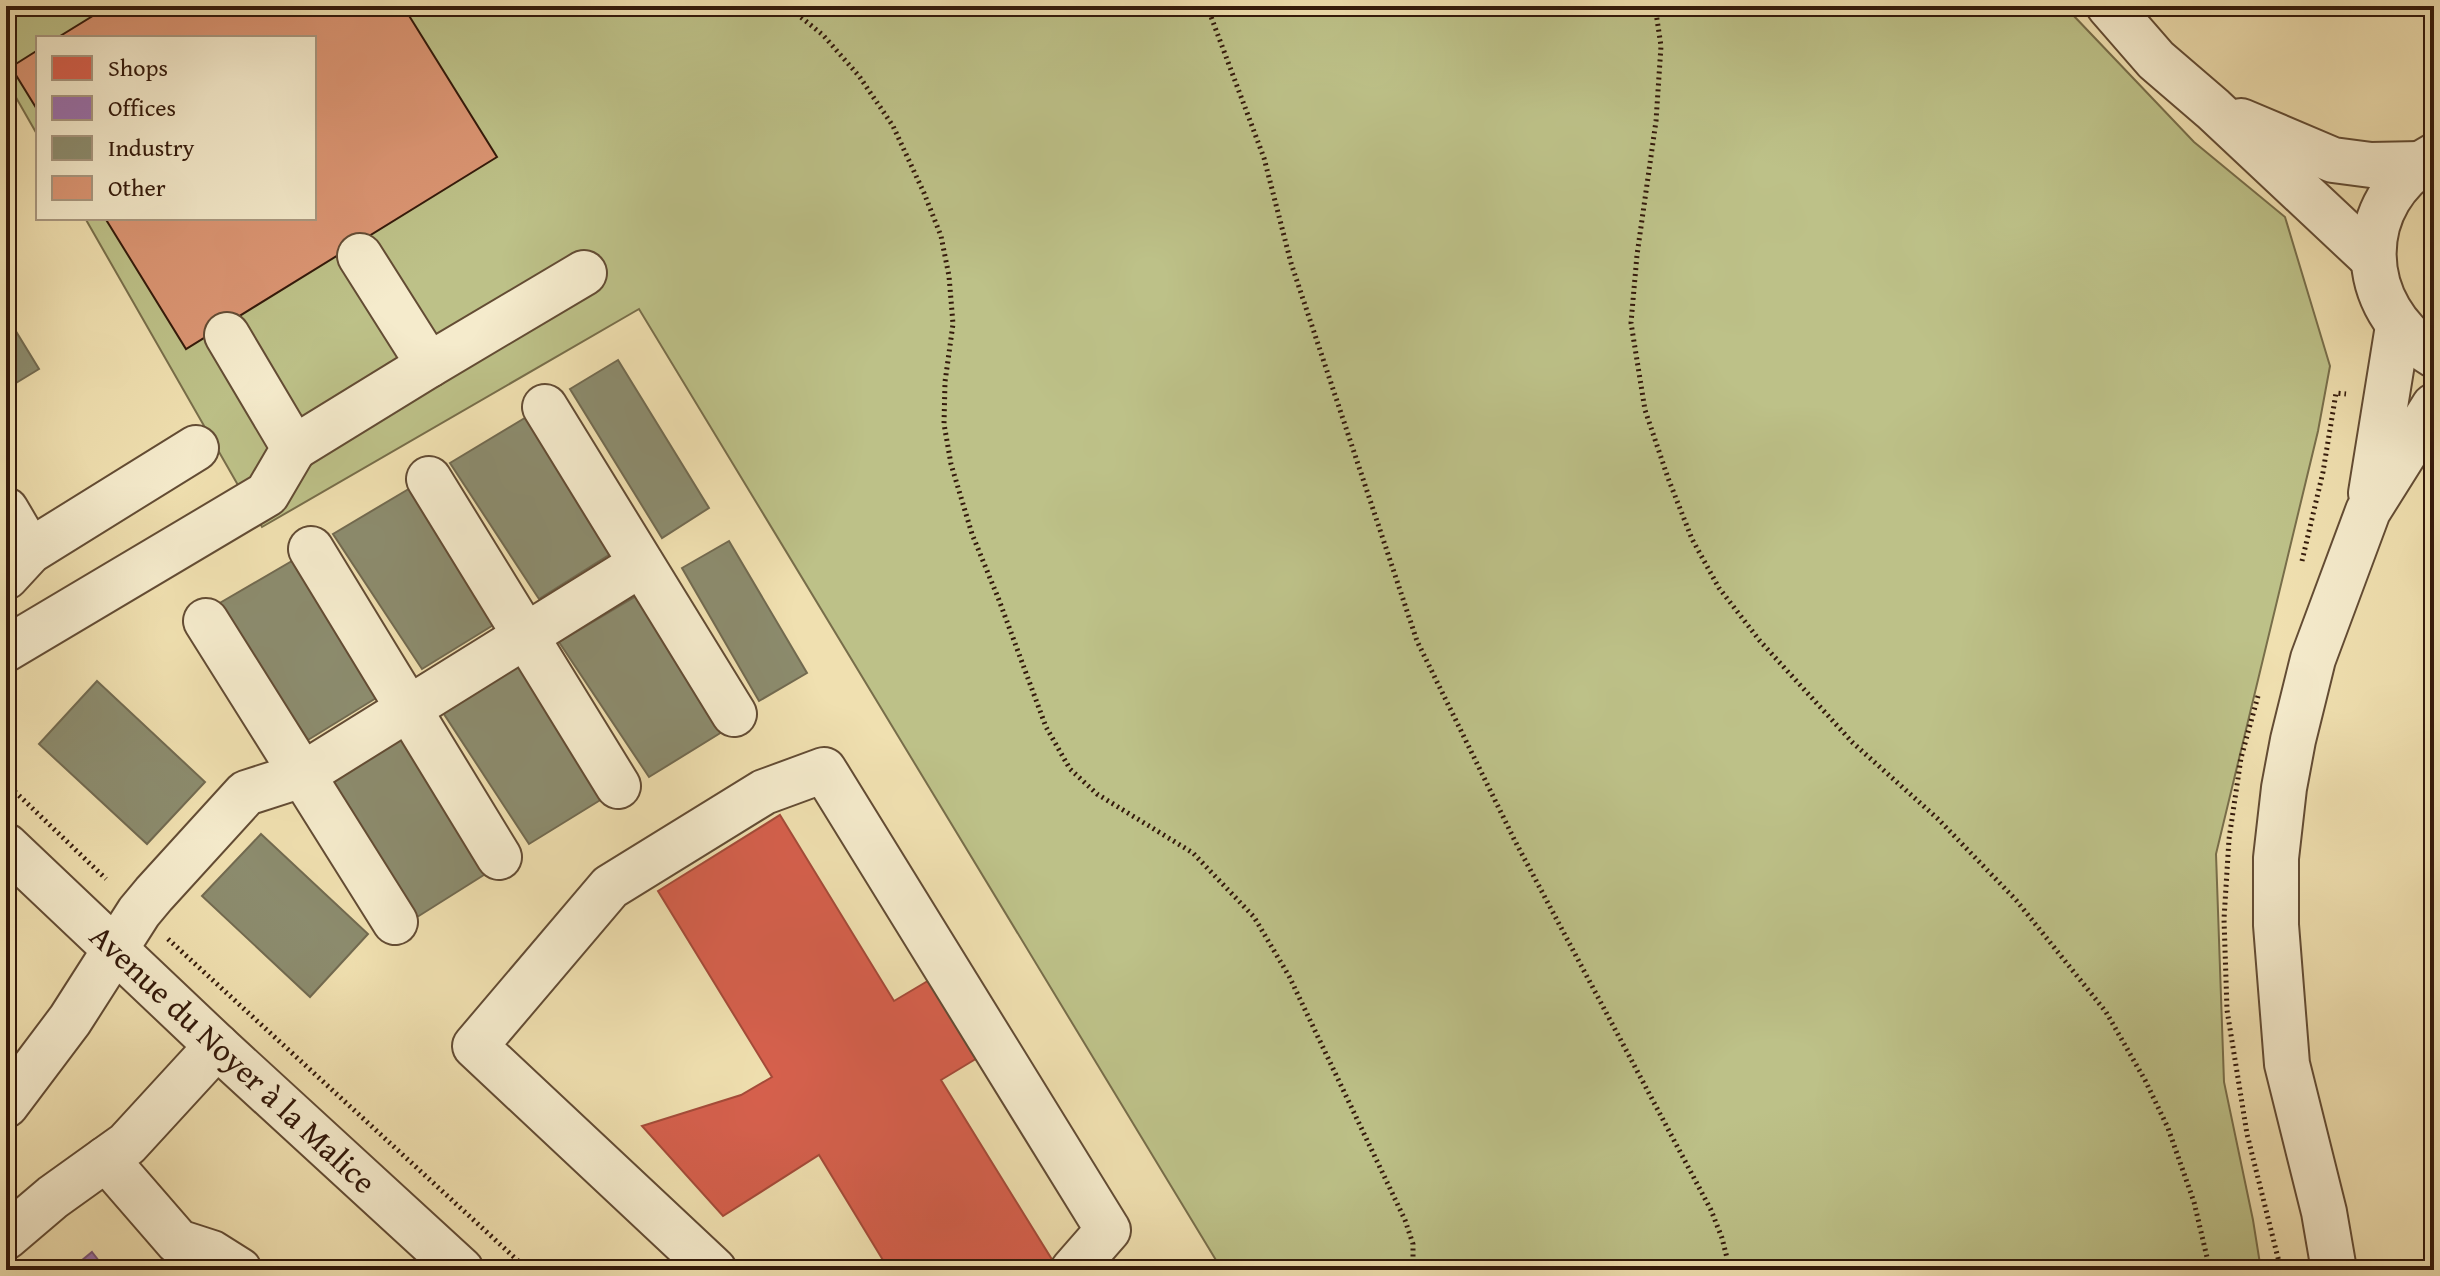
<svg xmlns="http://www.w3.org/2000/svg" width="2440" height="1276" font-family="'Gentium Book Plus',serif">
	<style>
		.green { fill: #bdc188; stroke: #786e4a; stroke-width: 2 }
		.shops { fill: #d6604d; stroke: #a54b39; stroke-width: 2 }
		.offices { fill: #9970ab; stroke: #7b567b; stroke-width: 2 }
		.industry { fill: #8c8c6e; stroke: #726a50; stroke-width: 2 }
		.building { fill: #db9573; stroke: #341a0b; stroke-width: 2 }
		.lines { fill: none; stroke-linecap: round; stroke-linejoin: round }
		.minor-casing { stroke: #634c34; stroke-width: 48 }
		.path { stroke: #341a0b; stroke-width: 5; stroke-dasharray: 2 4; stroke-linecap: butt }
		.minor { stroke: #f5ebcc; stroke-width: 44 }
		.labels { text-anchor: middle; stroke-width: 8; stroke-linejoin: round; paint-order: stroke }
		.street-label { font-size: 32px; fill: #341a0b; stroke: #f5ebcc }
	</style>
	<rect width="100%" height="100%" fill="#f0e0b0"/>
	<filter id="stains"><feTurbulence type="fractalNoise" baseFrequency=".0025" numOctaves="4"/><feColorMatrix values="0 0 0 0 .2 0 0 0 0 .09 0 0 0 0 .02 0 0 0 .5 -.17"/></filter>
	<radialGradient id="worn" r=".72"><stop offset=".6" stop-color="#630" stop-opacity="0"/><stop offset="1" stop-color="#630" stop-opacity=".3"/></radialGradient>
	<polygon class="green" points="6,6 2067,6 2073,15 2194,142 2285,217 2330,366 2318,431 2216,854 2224,1082 2253,1220 2261,1270 1222,1270 639,309 262,527 85,218 314,218 314,38 38,38 38,136 6,80"/>
	<polygon class="shops" points="780,815 894,1001 931,979 979,1057 941,1080 1056,1266 1049,1270 889,1270 819,1155 723,1216 642,1126 741,1095 772,1077 658,891"/>
	<polygon class="offices" points="92,1252 106,1270 70,1270"/>
	<g class="industry">
		<polygon points="6,315 39,369 6,389"/>
		<polygon points="618,360 709,508 662,538 570,389"/>
		<polygon points="528,416 612,553 539,599 450,463"/>
		<polygon points="412,487 495,624 422,669 333,534"/>
		<polygon points="729,541 807,673 759,701 682,568"/>
		<polygon points="297,558 381,695 308,740 218,604"/>
		<polygon points="638,595 722,732 649,777 559,642"/>
		<polygon points="518,662 602,799 529,844 440,708"/>
		<polygon points="97,681 205,782 147,844 39,744"/>
		<polygon points="403,736 487,873 414,919 324,782"/>
		<polygon points="261,834 368,934 310,997 202,896"/>
	</g>
	<g class="building">
		<polygon points="109,6 403,6 497,157 186,349 105,218 314,218 314,38 57,38"/>
		<polygon points="38,50 38,111 11,67"/>
	</g>
	<g class="lines">
		<g class="minor-casing">
			<g id="minor">
				<polyline points="2109,6 2156,60 2213,109 2373,259"/>
				<polyline points="2241,121 2333,160 2371,165 2420,164"/>
				<path d="M2434 156C2352 201 2355 308 2434 355"/>
				<polyline points="429,365 584,273"/>
				<polyline points="545,407 734,714"/>
				<polyline points="294,448 429,365 360,256"/>
				<polyline points="429,479 618,786"/>
				<polyline points="2371,493 2398,326"/>
				<polyline points="6,510 30,551"/>
				<polyline points="311,549 499,857"/>
				<polyline points="6,577 30,551 196,448"/>
				<polyline points="206,621 395,922"/>
				<polyline points="6,649 267,494 294,448 227,335"/>
				<polyline points="6,846 217,1046 461,1270"/>
				<polyline points="217,1046 127,1144 106,1159 178,1242 212,1253 239,1270"/>
				<polyline points="6,1105 70,1020 139,912 154,894 246,793 302,775 641,564"/>
				<polyline points="6,1237 53,1197 106,1159"/>
				<polyline points="714,1270 475,1046 610,887 764,792 824,770 1108,1230 1073,1270"/>
				<polyline points="2334,1270 2324,1212 2287,1064 2276,925 2276,858 2284,788 2293,740 2313,659 2368,511 2434,406"/>
			</g>
		</g>
		<g class="path">
			<polyline points="787,6 823,35 859,76 893,126 924,193 941,236 949,276 953,324 945,382 944,424 951,464 972,534 999,600 1046,727 1070,769 1097,794 1193,853 1254,917 1289,976 1405,1220 1413,1244 1413,1270"/>
			<polyline points="1207,6 1264,158 1291,263 1417,641 1515,841 1711,1210 1722,1238 1730,1270"/>
			<polyline points="1655,6 1661,46 1656,121 1637,255 1631,323 1645,410 1668,478 1692,539 1719,588 1760,641 1853,743 1938,819 2016,900 2106,1012 2145,1080 2168,1128 2194,1202 2210,1270"/>
			<polyline points="2302,561 2323,472 2336,393 2346,394"/>
			<polyline points="2258,696 2241,758 2229,839 2224,919 2227,1010 2247,1134 2281,1270"/>
			<polyline points="6,783 106,879"/>
			<polyline points="168,939 528,1270"/>
		</g>
		<use href="#minor" class="minor"/>
	</g>
	<g class="labels">
		<g class="street-label">
			<text transform="translate(233 1059) rotate(43)" y="11">Avenue du Noyer à la Malice</text>
		</g>
	</g>
	<rect width="2440" height="1276" fill="none" stroke="#f0e0b0" stroke-width="32"/>
	<rect x="8" y="8" width="2424" height="1260" fill="none" stroke="#341a0b" stroke-width="4"/>
	<rect x="16" y="16" width="2408" height="1244" fill="none" stroke="#341a0b" stroke-width="2"/>
	<rect x="36" y="36" width="280" height="184" fill="#f5ebcc" stroke="#a8977f" stroke-width="2"/>
	<rect x="52" y="56" width="40" height="24" fill="#d6604d" stroke="#a8977f" stroke-width="2"/>
	<text x="108" y="76" font-size="24" fill="#341a0b">Shops</text>
	<rect x="52" y="96" width="40" height="24" fill="#9970ab" stroke="#a8977f" stroke-width="2"/>
	<text x="108" y="116" font-size="24" fill="#341a0b">Offices</text>
	<rect x="52" y="136" width="40" height="24" fill="#8c8c6e" stroke="#a8977f" stroke-width="2"/>
	<text x="108" y="156" font-size="24" fill="#341a0b">Industry</text>
	<rect x="52" y="176" width="40" height="24" fill="#db9573" stroke="#a8977f" stroke-width="2"/>
	<text x="108" y="196" font-size="24" fill="#341a0b">Other</text>
	<rect width="100%" height="100%" filter="url(#stains)"/>
	<rect width="100%" height="100%" fill="url(#worn)"/>
</svg>
